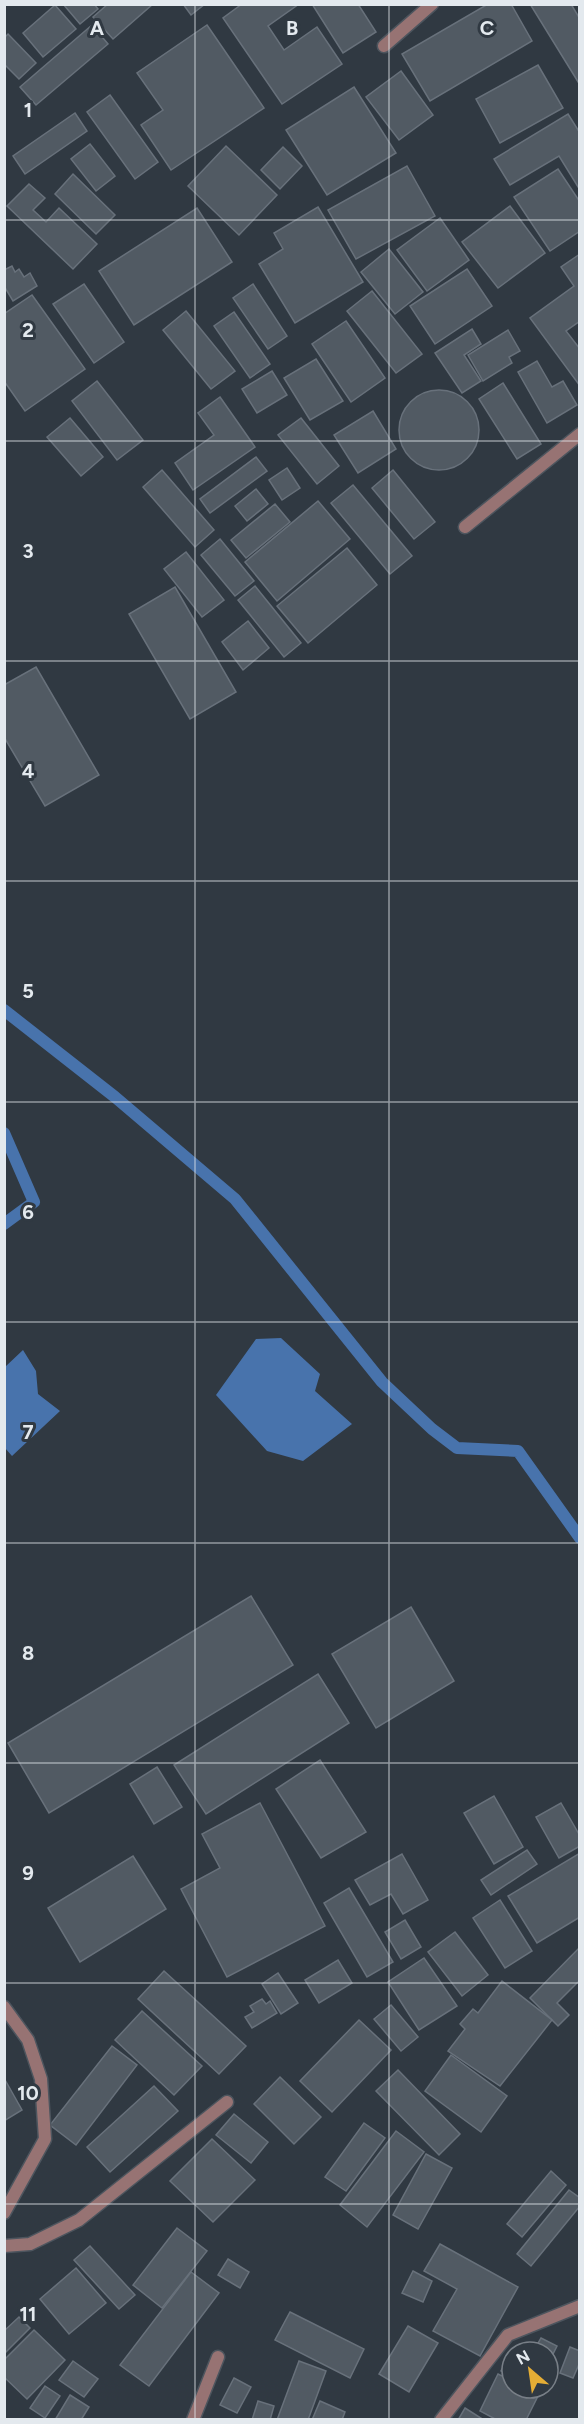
<svg xmlns="http://www.w3.org/2000/svg" width="584" height="2424" font-family="Figtree,sans-serif">
	<style>
		.water { fill: #4873ac }
		.lines { fill: none; stroke-linecap: round; stroke-linejoin: round }
		.stream { stroke: #4873ac; stroke-width: 12 }
		.building { fill: #515a63; stroke: #68717b; stroke-width: 1.5 }
		.street-casing { stroke: #4d555e; stroke-width: 15 }
		.street { stroke: #977373; stroke-width: 12 }
		.grid { fill: none; stroke: #e3e9ee; stroke-width: 1.5; stroke-opacity: 0.55 }
		.grid-label { font-size: 20px; text-anchor: middle; font-weight: bold; fill: #e3e9ee; stroke: #303942; stroke-width: 6; stroke-linejoin: round; paint-order: stroke }
	</style>
	<rect width="100%" height="100%" fill="#303942"/>
	<g class="water">
		<polygon points="281,1338 320,1374 315,1391 352,1424 303,1461 267,1451 216,1395 256,1339"/>
		<polygon points="23,1350 36,1371 38,1394 60,1411 12,1456 5,1448 5,1367"/>
	</g>
	<g class="lines">
		<g class="stream">
			<polyline points="4,1010 115,1097 235,1199 382,1382 432,1429 457,1448 518,1451 580,1538"/>
			<polyline points="4,1133 34,1202 4,1224"/>
		</g>
	</g>
	<g class="building">
		<polygon points="63,4 94,4 98,9 80,24"/>
		<polygon points="108,4 153,4 113,39 93,17"/>
		<polygon points="183,4 205,4 191,15"/>
		<polygon points="242,4 299,4 268,26 284,50 317,27 342,64 282,104 223,18"/>
		<polygon points="312,4 358,4 376,32 343,53"/>
		<polygon points="488,4 511,4 532,41 430,101 402,54"/>
		<polygon points="530,4 571,4 580,19 580,85"/>
		<polygon points="55,5 76,29 43,57 23,33"/>
		<polygon points="92,25 108,44 36,105 20,87"/>
		<polygon points="207,25 264,108 171,170 141,125 163,110 137,73"/>
		<polygon points="8,34 36,63 19,79 4,64 4,38"/>
		<polygon points="538,65 563,108 500,143 476,99"/>
		<polygon points="401,71 433,115 399,140 366,97"/>
		<polygon points="354,87 396,153 327,195 286,130"/>
		<polygon points="110,95 158,162 135,179 87,112"/>
		<polygon points="75,113 87,131 25,174 13,156"/>
		<polygon points="568,114 580,133 580,190 559,156 510,185 494,159"/>
		<polygon points="90,144 115,176 96,191 71,159"/>
		<polygon points="226,146 277,195 239,235 188,186"/>
		<polygon points="283,147 302,166 280,189 261,170"/>
		<polygon points="407,166 435,216 356,259 328,210"/>
		<polygon points="558,169 580,202 580,231 550,251 514,197"/>
		<polygon points="73,174 115,215 96,234 55,194"/>
		<polygon points="29,184 45,198 33,210 46,222 59,208 97,244 73,269 7,206"/>
		<polygon points="510,206 545,253 498,288 462,242"/>
		<polygon points="318,207 363,282 295,323 259,264 283,249 274,233"/>
		<polygon points="197,208 232,262 134,325 99,271"/>
		<polygon points="440,218 469,260 427,291 397,250"/>
		<polygon points="389,249 423,292 395,314 361,272"/>
		<polygon points="580,254 580,321 566,331 580,349 580,386 530,318 574,286 561,267"/>
		<polygon points="12,266 15,272 19,269 24,277 30,273 37,286 13,301 4,286 4,270"/>
		<polygon points="467,269 492,306 435,344 410,306"/>
		<polygon points="84,284 124,342 94,363 53,304"/>
		<polygon points="253,284 287,336 268,349 233,298"/>
		<polygon points="372,291 422,354 396,373 347,311"/>
		<polygon points="32,295 85,369 25,411 4,381 4,314"/>
		<polygon points="186,311 235,371 211,389 163,330"/>
		<polygon points="234,312 270,364 250,378 214,326"/>
		<polygon points="346,321 385,378 351,402 312,344"/>
		<polygon points="472,329 481,344 464,355 481,381 462,393 435,353"/>
		<polygon points="508,330 520,351 509,357 512,363 483,381 468,355"/>
		<polygon points="316,359 343,401 310,420 284,378"/>
		<polygon points="537,361 552,387 563,381 577,405 547,423 518,372"/>
		<polygon points="272,371 287,395 257,413 242,389"/>
		<polygon points="97,381 143,440 117,460 72,401"/>
		<polygon points="503,383 541,444 517,459 479,399"/>
		<circle cx="439" cy="430" r="40"/>
		<polygon points="220,397 255,447 193,490 175,463 214,435 198,413"/>
		<polygon points="373,411 396,449 358,473 334,435"/>
		<polygon points="70,418 103,457 81,476 47,437"/>
		<polygon points="301,418 339,466 317,484 278,435"/>
		<polygon points="256,457 267,471 210,513 200,499"/>
		<polygon points="287,468 300,488 282,500 269,480"/>
		<polygon points="162,470 214,530 195,547 143,487"/>
		<polygon points="393,470 435,522 414,539 372,488"/>
		<polygon points="353,485 412,556 390,574 331,503"/>
		<polygon points="256,489 268,504 247,521 235,506"/>
		<polygon points="318,501 350,539 277,601 245,562"/>
		<polygon points="275,504 290,522 246,558 231,540"/>
		<polygon points="220,539 254,581 235,596 201,555"/>
		<polygon points="347,548 377,585 308,643 277,606"/>
		<polygon points="186,552 224,600 202,617 164,569"/>
		<polygon points="255,586 301,643 284,657 238,600"/>
		<polygon points="175,587 236,692 190,719 129,614"/>
		<polygon points="248,621 269,648 243,670 222,642"/>
		<polygon points="36,667 99,775 45,806 4,737 4,685"/>
		<polygon points="251,1596 293,1665 49,1813 8,1743"/>
		<polygon points="411,1607 454,1681 376,1728 332,1654"/>
		<polygon points="318,1674 349,1723 206,1814 174,1765"/>
		<polygon points="320,1760 366,1832 321,1858 276,1789"/>
		<polygon points="157,1767 182,1807 154,1824 130,1784"/>
		<polygon points="494,1796 523,1847 494,1864 464,1813"/>
		<polygon points="260,1803 325,1926 227,1977 181,1889 220,1868 202,1834"/>
		<polygon points="561,1803 580,1836 580,1846 559,1858 536,1817"/>
		<polygon points="527,1850 537,1864 491,1895 481,1880"/>
		<polygon points="580,1853 580,1917 537,1943 508,1896"/>
		<polygon points="402,1854 428,1900 403,1914 391,1894 370,1905 355,1880"/>
		<polygon points="133,1856 166,1909 80,1962 48,1908"/>
		<polygon points="349,1888 393,1962 367,1977 324,1903"/>
		<polygon points="500,1900 532,1951 505,1968 473,1918"/>
		<polygon points="405,1920 421,1947 401,1959 385,1932"/>
		<polygon points="455,1932 488,1975 462,1996 428,1952"/>
		<polygon points="580,1947 580,1980 557,2003 569,2015 558,2026 530,1998"/>
		<polygon points="424,1958 457,2006 419,2030 388,1982"/>
		<polygon points="338,1960 352,1983 319,2003 305,1980"/>
		<polygon points="164,1971 246,2046 219,2074 138,1999"/>
		<polygon points="278,1973 298,2003 281,2014 262,1984"/>
		<polygon points="502,1981 552,2020 500,2086 448,2051 465,2029 460,2024 473,2009 478,2013"/>
		<polygon points="262,1999 266,2004 270,2001 277,2013 252,2028 245,2017 254,2012 250,2006"/>
		<polygon points="391,2005 418,2037 401,2051 374,2019"/>
		<polygon points="142,2011 202,2066 174,2095 115,2040"/>
		<polygon points="359,2020 391,2050 332,2112 300,2081"/>
		<polygon points="112,2046 137,2065 76,2145 50,2125"/>
		<polygon points="451,2055 507,2096 481,2132 425,2091"/>
		<polygon points="398,2070 460,2134 439,2155 376,2091"/>
		<polygon points="280,2077 321,2117 294,2144 254,2104"/>
		<polygon points="4,2078 22,2110 4,2121"/>
		<polygon points="154,2086 178,2111 110,2172 87,2147"/>
		<polygon points="234,2114 268,2142 251,2163 216,2135"/>
		<polygon points="364,2123 385,2138 346,2191 325,2177"/>
		<polygon points="396,2131 424,2152 367,2227 340,2205"/>
		<polygon points="212,2139 255,2180 213,2222 170,2181"/>
		<polygon points="426,2154 452,2168 418,2229 393,2215"/>
		<polygon points="551,2171 566,2185 522,2237 507,2224"/>
		<polygon points="569,2190 580,2198 580,2206 531,2266 517,2254"/>
		<polygon points="177,2228 207,2251 162,2308 133,2285"/>
		<polygon points="440,2244 518,2287 480,2356 433,2331 457,2289 424,2271"/>
		<polygon points="90,2246 135,2295 119,2309 74,2260"/>
		<polygon points="228,2259 249,2272 240,2288 218,2275"/>
		<polygon points="76,2268 106,2303 69,2334 40,2299"/>
		<polygon points="413,2271 432,2281 423,2302 402,2293"/>
		<polygon points="191,2272 219,2293 149,2386 120,2365"/>
		<polygon points="290,2312 364,2349 350,2378 275,2340"/>
		<polygon points="19,2317 30,2328 4,2354 4,2331"/>
		<polygon points="408,2326 438,2343 409,2392 379,2374"/>
		<polygon points="34,2330 65,2360 27,2399 4,2377 4,2360"/>
		<polygon points="541,2338 557,2346 548,2364 548,2352 533,2352"/>
		<polygon points="570,2347 580,2351 580,2362 573,2378 560,2373"/>
		<polygon points="511,2351 512,2352 512,2376 501,2371"/>
		<polygon points="73,2361 98,2379 84,2397 59,2380"/>
		<polygon points="299,2361 326,2371 308,2420 277,2420"/>
		<polygon points="498,2374 512,2381 512,2388 527,2388 539,2394 526,2420 497,2420 480,2411"/>
		<polygon points="234,2378 251,2387 237,2413 220,2405"/>
		<polygon points="45,2386 60,2396 45,2418 30,2408"/>
		<polygon points="70,2395 89,2407 81,2420 55,2420"/>
		<polygon points="258,2401 274,2406 270,2420 252,2420"/>
		<polygon points="320,2401 345,2412 342,2420 312,2420"/>
		<polygon points="465,2408 484,2420 458,2420"/>
	</g>
	<g class="lines">
		<g class="street-casing">
			<g id="street">
				<polyline points="384,46 432,4"/>
				<polyline points="465,527 580,434"/>
				<polyline points="4,2007 28,2040 41,2079 45,2139 4,2213"/>
				<polyline points="4,2246 30,2244 79,2220 227,2102"/>
				<polyline points="193,2420 218,2357"/>
				<polyline points="441,2420 508,2335 580,2306"/>
			</g>
		</g>
		<use href="#street" class="street"/>
	</g>
	<path class="grid" d="M195 4V2420M389 4V2420M4 220H580M4 441H580M4 661H580M4 881H580M4 1102H580M4 1322H580M4 1543H580M4 1763H580M4 1983H580M4 2204H580"/>
	<g class="grid-label">
		<text x="97" y="35">A</text>
		<text x="292" y="35">B</text>
		<text x="487" y="35">C</text>
		<text x="28" y="117">1</text>
		<text x="28" y="337">2</text>
		<text x="28" y="558">3</text>
		<text x="28" y="778">4</text>
		<text x="28" y="998">5</text>
		<text x="28" y="1219">6</text>
		<text x="28" y="1439">7</text>
		<text x="28" y="1660">8</text>
		<text x="28" y="1880">9</text>
		<text x="28" y="2100">10</text>
		<text x="28" y="2321">11</text>
	</g>
	<rect width="584" height="2424" fill="none" stroke="#e3e9ee" stroke-width="12"/>
	<g transform="translate(530 2370) rotate(331)"><circle r="28" fill="#303942" stroke="#787f87" stroke-width="1.5"/>
	<path d="M0-4.5L10 22L0 15L-10 22Z" fill="#e4ad35"/>
	<text y="-9" font-size="16" font-weight="bold" text-anchor="middle" fill="#e3e9ee">N</text>
	</g>
</svg>
